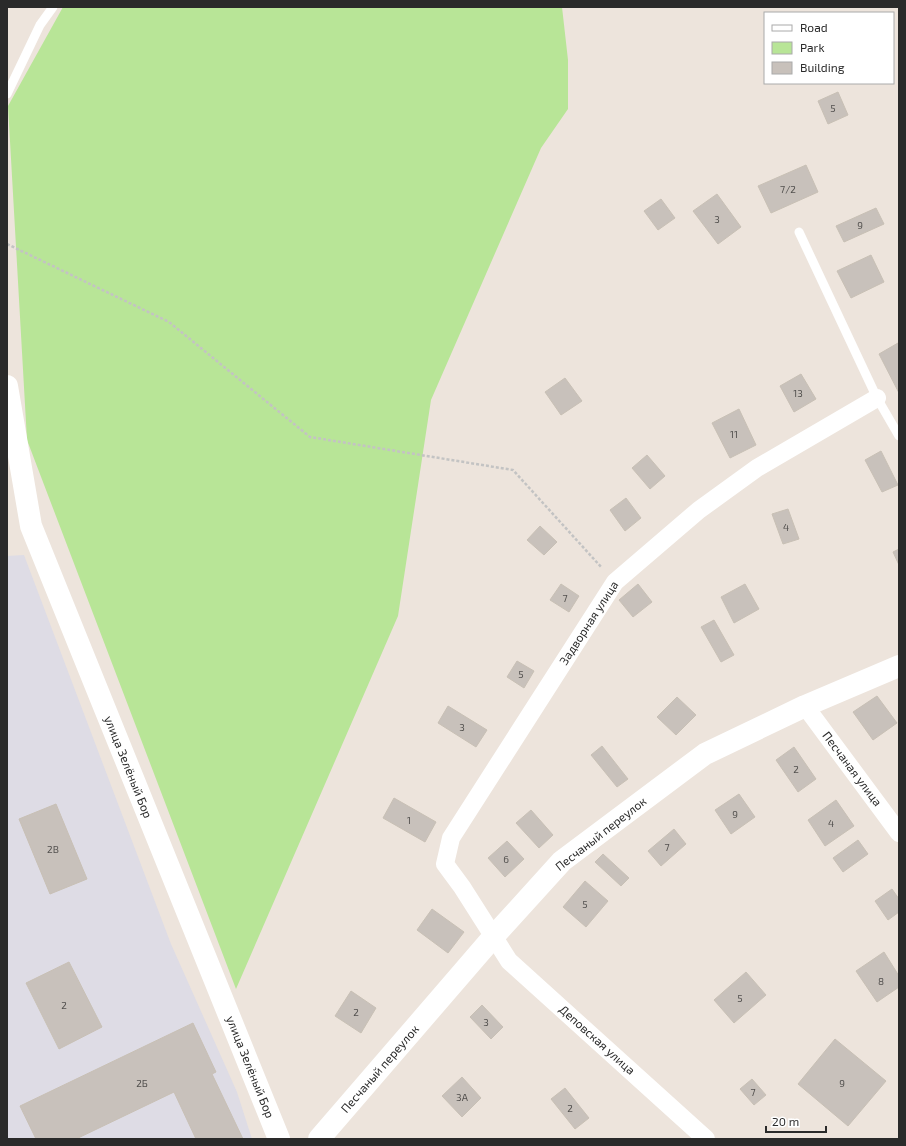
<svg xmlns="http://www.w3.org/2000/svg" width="906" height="1146" font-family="'Exo 2',sans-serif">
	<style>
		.industrial { fill: #dedce5 }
		.green { fill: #b8e597 }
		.building { fill: #c8c1bb; stroke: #c8c0b5 }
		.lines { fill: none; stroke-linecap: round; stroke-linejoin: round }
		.path { stroke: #c3c3c3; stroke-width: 2.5; stroke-dasharray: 3 2; stroke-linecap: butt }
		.lane { stroke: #fff; stroke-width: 9 }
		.street { stroke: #fff; stroke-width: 18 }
		.secondary { stroke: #fff; stroke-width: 22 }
		.labels { text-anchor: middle; stroke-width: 3.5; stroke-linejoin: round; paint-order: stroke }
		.number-label { font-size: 10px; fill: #52504e }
		.street-label { font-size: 12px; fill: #2a2a2a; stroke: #fff }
	</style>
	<rect width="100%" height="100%" fill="#ede4dc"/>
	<polygon class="industrial" points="24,555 171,944 237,1092 252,1139 7,1139 7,556"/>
	<polygon class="green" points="63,7 562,7 568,60 568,109 541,148 431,400 398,616 236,989 27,440 8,106"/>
	<g class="building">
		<polygon points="838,92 848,115 828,124 818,101"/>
		<polygon points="806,165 818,192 771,213 758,186"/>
		<polygon points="717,194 741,227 718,244 693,211"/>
		<polygon points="661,199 675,218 658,230 644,211"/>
		<polygon points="876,208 884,224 844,242 836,226"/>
		<polygon points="871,255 884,282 851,298 837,271"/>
		<polygon points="898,343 899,345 899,393 879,354"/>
		<polygon points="801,374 816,399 794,412 780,386"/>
		<polygon points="565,378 582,401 561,415 545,392"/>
		<polygon points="739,409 756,445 730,458 712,423"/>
		<polygon points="881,451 898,485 882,492 865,460"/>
		<polygon points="647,455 665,476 650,489 632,468"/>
		<polygon points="626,498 641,518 625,531 610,510"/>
		<polygon points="788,509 799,539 783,544 772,514"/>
		<polygon points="540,526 557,542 544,555 527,540"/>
		<polygon points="899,549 899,565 893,552"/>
		<polygon points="561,584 579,596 569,612 550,600"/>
		<polygon points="638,584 652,602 633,617 619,600"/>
		<polygon points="745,584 759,609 734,623 721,597"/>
		<polygon points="714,620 734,655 721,662 701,627"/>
		<polygon points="517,661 534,671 524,688 507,677"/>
		<polygon points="877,696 897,723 873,740 853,712"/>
		<polygon points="677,697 696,715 676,735 657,717"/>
		<polygon points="448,706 487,730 476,747 438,723"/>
		<polygon points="602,746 628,779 617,787 591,755"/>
		<polygon points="794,747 816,779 798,792 776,760"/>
		<polygon points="739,794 755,817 731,834 715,810"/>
		<polygon points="394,798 436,822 425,842 383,818"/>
		<polygon points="836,800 854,826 825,846 808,820"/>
		<polygon points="56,804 87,879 50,894 19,819"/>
		<polygon points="531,810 553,835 539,848 516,823"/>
		<polygon points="674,829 686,844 661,866 648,851"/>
		<polygon points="858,840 868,854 843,872 833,858"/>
		<polygon points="507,841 524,859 505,877 488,858"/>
		<polygon points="603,854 629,878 621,886 595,862"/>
		<polygon points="585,881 608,901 586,927 563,907"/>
		<polygon points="892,889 899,899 899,912 888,920 875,901"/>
		<polygon points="432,909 464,932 448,953 417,930"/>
		<polygon points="884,952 899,976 899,987 877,1002 856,971"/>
		<polygon points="69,962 102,1027 59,1049 26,983"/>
		<polygon points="746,972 766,995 734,1023 714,1000"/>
		<polygon points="351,991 376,1008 361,1033 335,1016"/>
		<polygon points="482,1005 503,1027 491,1039 470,1017"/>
		<polygon points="193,1023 216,1072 212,1074 243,1139 196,1139 174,1092 76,1139 36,1139 20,1106"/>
		<polygon points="835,1039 886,1081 848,1126 798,1084"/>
		<polygon points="462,1077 481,1098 462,1117 442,1096"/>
		<polygon points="752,1079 766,1095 754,1105 740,1089"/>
		<polygon points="565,1088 589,1118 575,1129 551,1099"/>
	</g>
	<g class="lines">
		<polyline class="path" points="7,244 169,322 310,437 513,470 602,568"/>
		<g class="lane">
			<polyline points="7,94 40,25 53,7"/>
			<polyline points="799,232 877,398 899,436"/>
		</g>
		<g class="street">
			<polyline points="805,706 899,833"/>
			<polyline points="706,1139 509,961 462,887 445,864 451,838 615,582 699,510 757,468 877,398"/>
		</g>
		<g class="secondary">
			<polyline points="7,386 31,526 279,1139"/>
			<polyline points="319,1139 494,936 562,861 705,754 805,706 899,666"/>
		</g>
	</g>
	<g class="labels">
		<g class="number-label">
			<text x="833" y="112">5</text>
			<text x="788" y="193">7/2</text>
			<text x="717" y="223">3</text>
			<text x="860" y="229">9</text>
			<text x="798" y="397">13</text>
			<text x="734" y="438">11</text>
			<text x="786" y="531">4</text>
			<text x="565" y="602">7</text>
			<text x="521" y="678">5</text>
			<text x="462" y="731">3</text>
			<text x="796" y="773">2</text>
			<text x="735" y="818">9</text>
			<text x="409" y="824">1</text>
			<text x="831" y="827">4</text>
			<text x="667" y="851">7</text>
			<text x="53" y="853">2В</text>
			<text x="506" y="863">6</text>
			<text x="585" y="908">5</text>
			<text x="881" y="985">8</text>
			<text x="740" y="1002">5</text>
			<text x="64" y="1009">2</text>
			<text x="356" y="1016">2</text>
			<text x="486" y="1026">3</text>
			<text x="142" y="1087">2Б</text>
			<text x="842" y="1087">9</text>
			<text x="753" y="1096">7</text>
			<text x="462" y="1101">3А</text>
			<text x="570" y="1112">2</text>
		</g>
		<g class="street-label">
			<text transform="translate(589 623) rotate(-57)" y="4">Задворная улица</text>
			<text transform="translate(128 767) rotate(68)" y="4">улица Зелёный Бор</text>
			<text transform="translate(852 769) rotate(53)" y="4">Песчаная улица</text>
			<text transform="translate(601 834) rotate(-38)" y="4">Песчаный переулок</text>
			<text transform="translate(597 1040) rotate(42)" y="4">Деповская улица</text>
			<text transform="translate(250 1067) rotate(68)" y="4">улица Зелёный Бор</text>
			<text transform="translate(380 1069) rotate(-49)" y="4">Песчаный переулок</text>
		</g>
	</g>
	<rect width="906" height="1146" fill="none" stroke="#2a2a2a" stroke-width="16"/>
	<rect x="764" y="12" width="130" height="72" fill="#ffffff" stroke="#aaaaaa"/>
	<rect x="772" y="25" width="20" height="6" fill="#ffffff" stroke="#aaaaaa"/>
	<text x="800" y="32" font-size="12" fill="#2a2a2a">Road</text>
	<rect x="772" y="42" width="20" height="12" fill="#b8e597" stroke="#aaaaaa"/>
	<text x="800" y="52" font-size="12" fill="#2a2a2a">Park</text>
	<rect x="772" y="62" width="20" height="12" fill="#c8c1bb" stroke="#aaaaaa"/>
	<text x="800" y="72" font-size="12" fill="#2a2a2a">Building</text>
	<path d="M766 1126v6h60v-6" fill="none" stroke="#2a2a2a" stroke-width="2"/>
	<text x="772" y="1126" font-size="12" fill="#2a2a2a" stroke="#ffffff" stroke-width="3" paint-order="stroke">20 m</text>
</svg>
